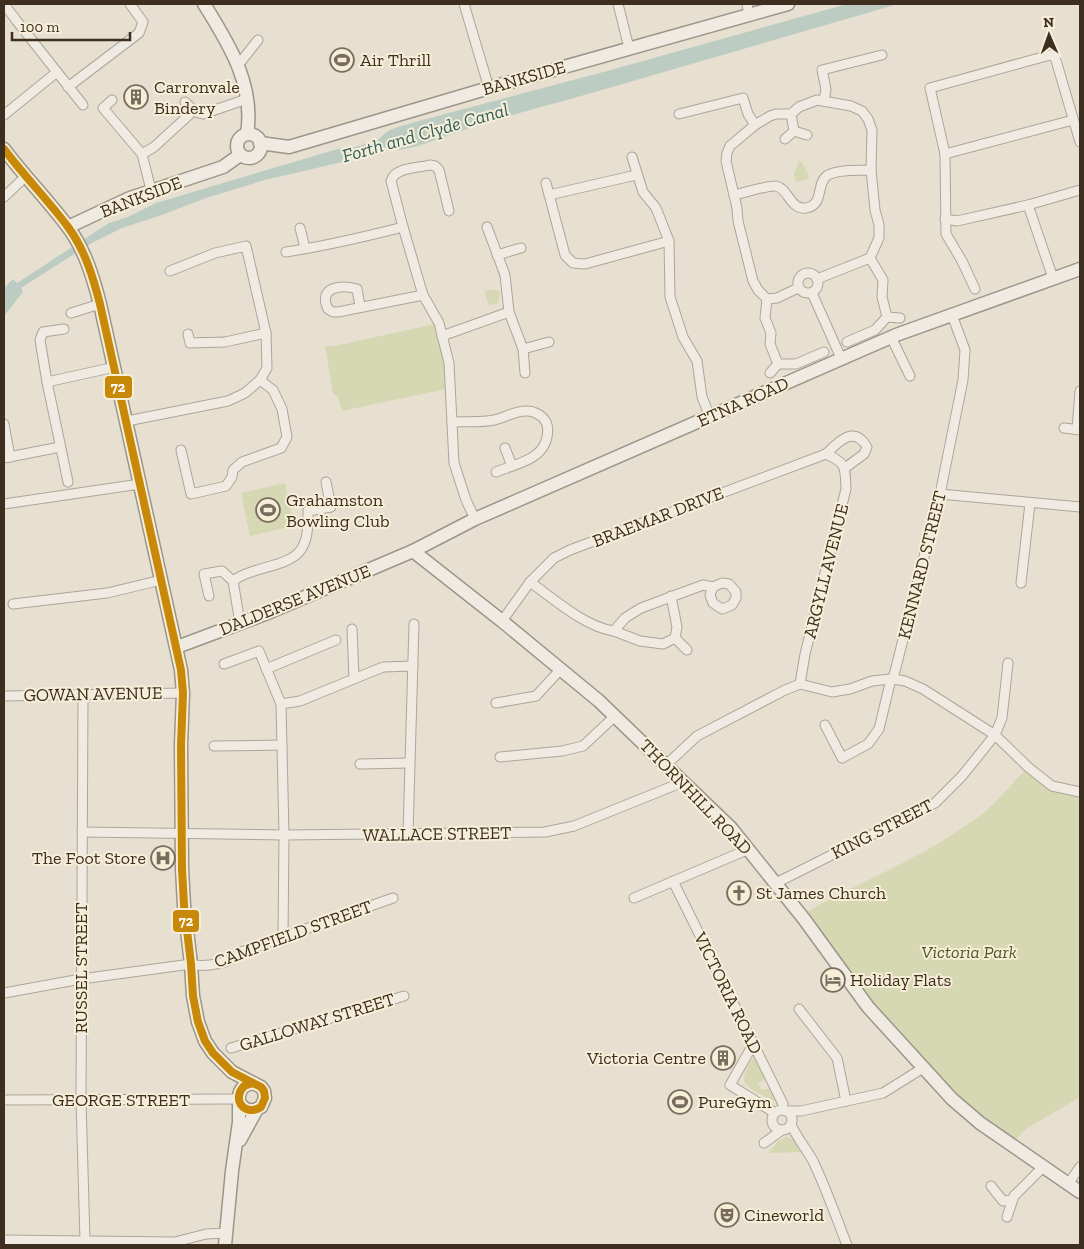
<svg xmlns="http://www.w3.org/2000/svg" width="1084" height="1249" font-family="'Zilla Slab',serif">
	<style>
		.green { fill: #d6d7b3 }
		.water { fill: #bcccc2 }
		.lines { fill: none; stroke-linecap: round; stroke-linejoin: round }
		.street-casing { stroke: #ada599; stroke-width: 11 }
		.secondary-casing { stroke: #9c958a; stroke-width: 15 }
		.street { stroke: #efebe3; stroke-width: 9 }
		.secondary { stroke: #efebe3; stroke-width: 12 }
		.street-bridge-casing { stroke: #ada599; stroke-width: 11; stroke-linecap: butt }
		.street-bridge { stroke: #efebe3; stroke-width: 9 }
		.bus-1-casing { stroke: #f7eed8; stroke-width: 11 }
		.bus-1 { stroke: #c88808; stroke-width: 8 }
		.labels { text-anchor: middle; stroke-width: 4; stroke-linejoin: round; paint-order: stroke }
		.poi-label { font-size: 18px; fill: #3d2e20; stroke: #f7eed8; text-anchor: start }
		.street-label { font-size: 18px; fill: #3d2e20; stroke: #f7eed8 }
		.park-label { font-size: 18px; font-style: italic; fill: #4d5a26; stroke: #f7eed8 }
		.water-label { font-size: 19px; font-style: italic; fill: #2f5d5a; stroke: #f7eed8 }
		.line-badge { stroke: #f7eed8; stroke-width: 2 }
		.badge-label { font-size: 14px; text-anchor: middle; font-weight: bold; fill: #fff }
	</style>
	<rect width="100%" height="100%" fill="#e7e0d1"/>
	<g class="green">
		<polygon points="799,162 802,162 808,174 809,179 796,182 794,174"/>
		<polygon points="494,289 501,292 497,304 489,305 485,294 486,291"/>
		<polygon points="439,323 451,388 342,411 338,397 333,394 325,346 335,346"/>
		<polygon points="285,483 294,526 250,536 241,493"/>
		<path d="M1028 767 1052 786 1080 792V1097L1026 1129 1010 1145 942 1089 801 915C860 882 929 855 982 814 999 800 1013 782 1028 767Z"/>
		<path d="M755 1055 766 1078 758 1084 762 1090 771 1088 779 1103C769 1098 742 1089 744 1077 745 1070 751 1061 755 1055Z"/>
		<polygon points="786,1137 794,1139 803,1152 768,1153 778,1141"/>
	</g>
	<path class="water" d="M847 4H898L588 94 484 123 418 146 401 150 382 147 343 158 342 162 265 180 206 198 162 215 122 228 90 244 21 288 23 292 4 316V288L13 279 17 283 109 223 128 217 156 203 341 148 342 151 378 140C387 128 402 126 415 122L607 71Z"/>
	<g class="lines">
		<g class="street-casing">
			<g id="street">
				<polyline points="464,4 489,88"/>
				<polyline points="618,4 629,48"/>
				<polyline points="747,4 749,15"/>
				<polyline points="16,20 83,105"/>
				<polyline points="239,64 258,40"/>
				<polyline points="68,87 139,33 143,22 130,4"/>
				<polyline points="112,100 103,108 142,154 151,190"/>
				<polyline points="824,101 826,89 822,70 882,55"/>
				<polyline points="185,102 195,112 203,114 247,99"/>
				<polyline points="679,114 743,98 748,114 755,125"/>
				<polyline points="791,114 794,131 807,135"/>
				<polyline points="4,115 57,72"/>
				<polyline points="785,139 794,131"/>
				<polyline points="142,154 154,147 189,115"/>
				<polyline points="945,154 1073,120"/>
				<polyline points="632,157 643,192 656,208 669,241 670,297 683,337 697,361 702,397 710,417"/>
				<polyline points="546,183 565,255 573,263 585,264 669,241"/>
				<polyline points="549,195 636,175"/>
				<path d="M734 195C743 193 769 185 776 186 789 189 790 210 806 208 825 205 815 183 828 175 839 169 858 171 871 170"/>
				<polyline points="4,197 25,177"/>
				<polyline points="1028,205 1080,190"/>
				<polyline points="945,219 957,221 1028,205 1053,278"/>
				<polyline points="403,227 423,295 439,323 449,363 454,463 466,500 475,519"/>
				<polyline points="487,227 505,275 509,312 523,349 525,373"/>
				<polyline points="300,228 305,248"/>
				<path d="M286 252C325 246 364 237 403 227L391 181C395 167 418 168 430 165L435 166 439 170 449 211"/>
				<polyline points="497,255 521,248"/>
				<circle cx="808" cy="283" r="10"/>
				<polyline points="798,288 777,298 767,299 758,290 753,281 738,221 737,208 726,161 727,153 730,146 755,125 770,116 776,114 791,114 799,107 817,100 851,106 862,111 868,119 872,130 871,170 875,210 879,225 879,238 870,258 817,279"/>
				<polyline points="975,289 962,261 946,234 945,154 930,88 1050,55 1055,57 1080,142"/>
				<polyline points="812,293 841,358"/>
				<polyline points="767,299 765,318 771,333 770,344 778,364 796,364 824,352"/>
				<path d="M360 306 357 289C342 284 317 287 328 309L333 312H338L423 295"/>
				<polyline points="71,313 100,304"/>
				<polyline points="887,317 900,318"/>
				<polyline points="64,329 43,332 40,340 47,382 68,482"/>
				<polyline points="188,334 190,343 225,342 266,333"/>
				<polyline points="442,336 509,312"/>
				<polyline points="891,337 910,376"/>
				<polyline points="847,342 875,330 887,317 882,297 883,280 870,258"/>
				<polyline points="523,349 549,342"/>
				<polyline points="770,373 778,364"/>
				<polyline points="47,382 115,367"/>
				<polyline points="127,421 228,401 245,393 260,380 267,368 266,333 246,246 215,253 170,271"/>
				<path d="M452 422C465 421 480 423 494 420 505 418 516 410 527 411 534 411 542 415 546 422 548 426 548 432 547 437 543 460 515 464 496 472"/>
				<polyline points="4,424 10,457"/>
				<polyline points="1064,428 1080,430"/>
				<polyline points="1077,429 1080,391"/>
				<polyline points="505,448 512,466"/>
				<polyline points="181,450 191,494 226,486 232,477 233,470 242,462 281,448 287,437 282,409 273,390 260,380"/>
				<path d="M826 454C839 441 854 425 867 447L864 454 845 468"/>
				<polyline points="4,458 60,447"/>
				<polyline points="940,494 1080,507"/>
				<polyline points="4,504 140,484"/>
				<path d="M530 582C554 599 585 627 614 631L625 618 641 608 703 585 713 587 722 583 729 584 736 592V598L732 605 722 609 713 603 710 595 713 587"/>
				<polyline points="1021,583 1030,503"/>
				<polyline points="209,596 204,574 222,571 233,581"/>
				<polyline points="13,604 107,593 161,580"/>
				<path d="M502 621 530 582 554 558 570 550 826 454C847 463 845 468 846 489L805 654 800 684"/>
				<path d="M240 623 233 581C240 575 248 573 257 570 297 559 309 556 308 511L331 507 326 482"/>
				<polyline points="352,629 354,678"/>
				<polyline points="614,631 640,641 663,644 675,638 677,627 671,596"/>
				<polyline points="675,638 687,650"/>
				<polyline points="224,664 259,651 281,704 284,835 283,937"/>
				<polyline points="266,669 336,640"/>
				<polyline points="893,679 905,681 923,689 995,735 1028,767 1052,786 1080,792"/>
				<polyline points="83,695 81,1100 85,1241"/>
				<polyline points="4,696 183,693"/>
				<polyline points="496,703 536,696 560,670"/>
				<polyline points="281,704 300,701 383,667 413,666"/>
				<polyline points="825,725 842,758 868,744 879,729 891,679 893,679 940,494 963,380 965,350 952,315"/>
				<polyline points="214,746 282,745"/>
				<polyline points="500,757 562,751 583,746 615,716"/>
				<polyline points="360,764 409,763"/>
				<polyline points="666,765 697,736 785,690 800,684 832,692 850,689 872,681 891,679"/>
				<polyline points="82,832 284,835 545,832 574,826 683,782"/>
				<polyline points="408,834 414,624"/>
				<polyline points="673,881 783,1104"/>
				<polyline points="776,883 935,803 962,776 995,735 1002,718 1008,663"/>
				<polyline points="634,898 749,849"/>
				<path d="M4 993 81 979 191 964C205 968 232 963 241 952L393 898"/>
				<polyline points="799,1009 837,1058 846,1101"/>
				<polyline points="752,1041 751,1048 730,1085 775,1113"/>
				<polyline points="231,1048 404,996"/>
				<polyline points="4,1100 238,1099"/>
				<circle cx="782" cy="1120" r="10"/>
				<polyline points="786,1111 801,1111 883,1093 923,1068"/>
				<path d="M791 1124C796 1137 806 1148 813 1161 826 1188 836 1217 847 1245"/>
				<polyline points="764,1143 782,1130"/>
				<polyline points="1068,1184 1080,1167"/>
				<polyline points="991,1186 1003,1201 1012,1200"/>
				<polyline points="1007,1217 1014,1196 1043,1167"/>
				<polyline points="4,1240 175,1242 206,1234 226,1233"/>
			</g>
		</g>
		<g class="secondary-casing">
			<g id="secondary">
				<path d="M204 4C229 44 255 85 247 134"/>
				<circle cx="249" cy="146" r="12"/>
				<polyline points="260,143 289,147 489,88 788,4"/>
				<path d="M4 149C24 176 48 200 68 227 85 250 93 277 100 304L181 670 183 693 181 745 182 869 184 905 191 964 193 996 198 1022 205 1041 213 1053 232 1072 261 1087 264 1091 265 1098 261 1107C245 1117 231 1100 244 1086L253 1083"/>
				<polyline points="68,227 130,198 223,167 240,155"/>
				<polyline points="413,551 502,621 599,701 731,828 804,919 868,1007 952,1099 980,1123 1080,1192"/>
				<polyline points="177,647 265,614 413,551 475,519 896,335 1080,269"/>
				<polyline points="240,1140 257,1109"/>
				<polyline points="225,1245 232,1171 239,1122 239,1103"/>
			</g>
		</g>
		<use href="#street" class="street"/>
		<use href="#secondary" class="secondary"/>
		<g class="street-bridge-casing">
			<polyline id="street-bridge" points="4,4 16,20"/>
		</g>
		<use href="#street-bridge" class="street-bridge"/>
		<g class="bus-1-casing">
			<path id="bus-1" d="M4 149C24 176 48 200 68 227 85 250 93 277 100 304L181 670 183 693 181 745 182 869 184 905 191 964 193 996 198 1022 205 1041 213 1053 232 1072 261 1087 264 1091 265 1098 261 1107C245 1117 231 1100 244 1086L253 1083"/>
		</g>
		<use href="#bus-1" class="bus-1"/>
	</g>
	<defs>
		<g id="stadium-ring" transform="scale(1.25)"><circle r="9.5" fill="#f7eed8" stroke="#786c5e" stroke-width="1.5"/><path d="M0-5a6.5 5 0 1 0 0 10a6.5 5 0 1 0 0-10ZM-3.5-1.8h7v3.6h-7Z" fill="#786c5e"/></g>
		<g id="building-ring" transform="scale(1.25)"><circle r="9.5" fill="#f7eed8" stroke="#786c5e" stroke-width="1.5"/><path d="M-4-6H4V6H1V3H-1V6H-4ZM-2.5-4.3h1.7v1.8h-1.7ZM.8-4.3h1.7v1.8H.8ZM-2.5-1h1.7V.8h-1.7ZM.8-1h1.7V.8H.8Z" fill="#786c5e"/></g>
		<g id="hospital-ring" transform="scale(1.25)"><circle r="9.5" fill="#f7eed8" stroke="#786c5e" stroke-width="1.5"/><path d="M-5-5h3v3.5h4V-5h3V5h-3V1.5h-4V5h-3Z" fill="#786c5e"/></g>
		<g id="church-ring" transform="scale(1.25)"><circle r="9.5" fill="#f7eed8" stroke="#786c5e" stroke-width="1.5"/><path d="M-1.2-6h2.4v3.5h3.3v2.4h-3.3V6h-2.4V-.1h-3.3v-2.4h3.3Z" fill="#786c5e"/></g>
		<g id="hotel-ring" transform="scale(1.25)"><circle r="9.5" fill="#f7eed8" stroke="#786c5e" stroke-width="1.5"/><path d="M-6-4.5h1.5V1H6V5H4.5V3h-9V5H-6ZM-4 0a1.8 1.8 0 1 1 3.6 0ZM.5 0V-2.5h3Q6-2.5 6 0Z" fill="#786c5e"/></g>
		<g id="theatre-ring" transform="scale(1.25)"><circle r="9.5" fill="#f7eed8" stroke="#786c5e" stroke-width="1.5"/><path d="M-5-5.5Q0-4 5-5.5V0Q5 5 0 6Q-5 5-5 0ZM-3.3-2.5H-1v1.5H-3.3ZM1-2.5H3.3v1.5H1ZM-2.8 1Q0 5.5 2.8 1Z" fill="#786c5e"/></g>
	</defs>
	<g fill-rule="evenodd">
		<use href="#stadium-ring" x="342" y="60"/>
		<use href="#building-ring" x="136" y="97"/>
		<use href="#stadium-ring" x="268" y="510"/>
		<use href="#hospital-ring" x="163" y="858"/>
		<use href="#church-ring" x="739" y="893"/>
		<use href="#hotel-ring" x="833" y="980"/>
		<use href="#building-ring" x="723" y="1058"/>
		<use href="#stadium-ring" x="680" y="1102"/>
		<use href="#theatre-ring" x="727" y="1215"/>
	</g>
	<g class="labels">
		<g class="poi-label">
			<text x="360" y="66">Air Thrill</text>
			<text x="154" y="93">Carronvale<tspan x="154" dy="21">Bindery</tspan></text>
			<text x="286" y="506">Grahamston<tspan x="286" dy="21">Bowling Club</tspan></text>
			<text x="146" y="864" text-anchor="end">The Foot Store</text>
			<text x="756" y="899">St James Church</text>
			<text x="850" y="986">Holiday Flats</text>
			<text x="706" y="1064" text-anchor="end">Victoria Centre</text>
			<text x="698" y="1108">PureGym</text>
			<text x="744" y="1221">Cineworld</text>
		</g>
		<g class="street-label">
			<text transform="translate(524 78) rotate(-16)" y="6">BANKSIDE</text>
			<text transform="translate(141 197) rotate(-21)" y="6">BANKSIDE</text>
			<text transform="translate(743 402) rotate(-24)" y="6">ETNA ROAD</text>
			<text transform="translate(658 517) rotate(-21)" y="6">BRAEMAR DRIVE</text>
			<text transform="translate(922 565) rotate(-76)" y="6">KENNARD STREET</text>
			<text transform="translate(826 571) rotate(-76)" y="6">ARGYLL AVENUE</text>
			<text transform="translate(295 600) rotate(-22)" y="6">DALDERSE AVENUE</text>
			<text transform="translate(93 694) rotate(-1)" y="6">GOWAN AVENUE</text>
			<text transform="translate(696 797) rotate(46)" y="6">THORNHILL ROAD</text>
			<text transform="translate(882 829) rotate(-27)" y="6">KING STREET</text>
			<text transform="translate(437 834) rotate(-1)" y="6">WALLACE STREET</text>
			<text transform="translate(293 934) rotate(-20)" y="6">CAMPFIELD STREET</text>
			<text transform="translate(81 968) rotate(-90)" y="6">RUSSEL STREET</text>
			<text transform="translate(728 993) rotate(64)" y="6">VICTORIA ROAD</text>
			<text transform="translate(317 1022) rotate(-17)" y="6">GALLOWAY STREET</text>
			<text x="121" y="1106">GEORGE STREET</text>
		</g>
		<g class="park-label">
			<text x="969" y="958">Victoria Park</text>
		</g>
		<g class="water-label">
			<text transform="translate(425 132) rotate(-16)" y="7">Forth and Clyde Canal</text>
		</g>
	</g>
	<g class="line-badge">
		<rect x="104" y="375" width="29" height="24" rx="5" fill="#c88808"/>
		<rect x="172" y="909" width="28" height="24" rx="5" fill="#c88808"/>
	</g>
	<g class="badge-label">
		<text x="118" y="392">72</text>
		<text x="186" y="926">72</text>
	</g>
	<rect width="1084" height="1249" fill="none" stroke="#3d2e20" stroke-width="10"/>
	<g transform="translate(1049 35) rotate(358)" stroke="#f7eed8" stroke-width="4" paint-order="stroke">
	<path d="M0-4L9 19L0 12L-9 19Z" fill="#3d2e20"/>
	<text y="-8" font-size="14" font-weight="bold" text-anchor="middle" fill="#3d2e20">N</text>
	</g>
	<path d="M12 32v8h118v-8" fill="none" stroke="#3d2e20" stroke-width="2.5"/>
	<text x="20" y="32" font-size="15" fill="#3d2e20" stroke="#f7eed8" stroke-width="4" paint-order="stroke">100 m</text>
</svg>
